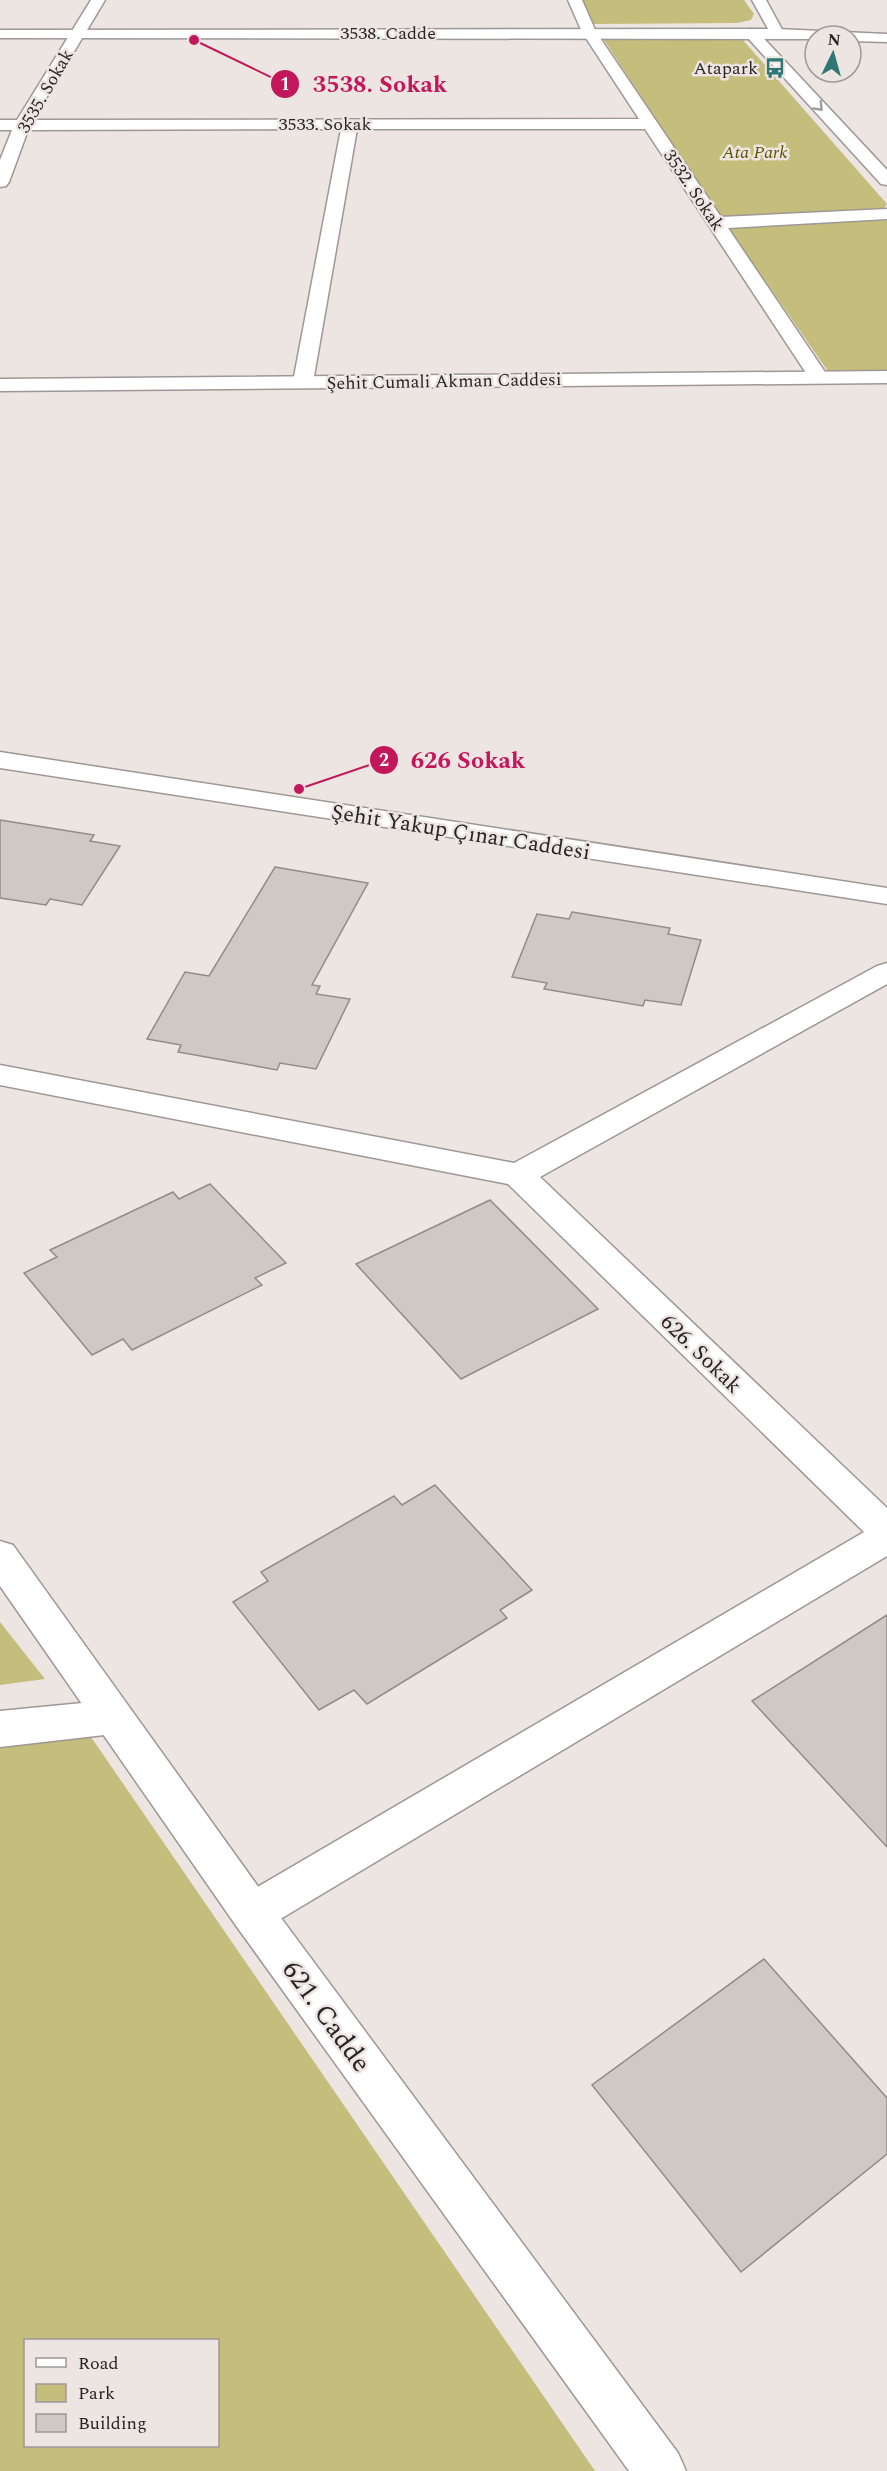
<svg xmlns="http://www.w3.org/2000/svg" width="887" height="2471" font-family="Spectral,serif">
	<style>
		.green { fill: #c5bd7c; fill-rule: evenodd }
		.building { fill: #cec9c3; stroke: #908c87; stroke-width: 1.5 }
		.lines { fill: none; stroke-linecap: round; stroke-linejoin: round }
		.minor-casing { stroke: #9e9794; stroke-width: 3 }
		.tertiary-casing { stroke: #9e9794; stroke-width: 3 }
		.secondary-casing { stroke: #9e9794; stroke-width: 3 }
		.minor { fill: #fff; fill-rule: evenodd }
		.tertiary { fill: #fff; fill-rule: evenodd }
		.secondary { fill: #fff; fill-rule: evenodd }
		.oneway { stroke: #9e9c9c }
		.labels { text-anchor: middle; stroke-width: 5; stroke-linejoin: round; paint-order: stroke }
		.far-street-label { font-size: 18px; fill: #272423; stroke: #ece5e2 }
		.far-poi-label { font-size: 18px; fill: #272423; stroke: #ece5e2; text-anchor: end }
		.far-park-label { font-size: 18px; font-style: italic; fill: #5d5300; stroke: #ece5e2 }
		.street-label { font-size: 22px; fill: #272423; stroke: #ece5e2 }
		.near-street-label { font-size: 27px; fill: #272423; stroke: #ece5e2 }
		.leader { fill: none; stroke: #c2185b; stroke-width: 2 }
		.callout-dot { fill: #c2185b; stroke: #ece5e2; stroke-width: 2 }
		.mark-label { font-size: 18px; text-anchor: middle; font-weight: bold; fill: #fff }
		.callout-label { font-size: 24px; text-anchor: middle; font-weight: bold; fill: #c2185b; stroke: #ece5e2; stroke-width: 5; stroke-linejoin: round; paint-order: stroke }
	</style>
	<rect width="100%" height="100%" fill="#ece5e2"/>
	<g class="green">
		<polygon points="582,0 744,0 754,14 751,20 737,23 592,24"/>
		<polygon points="742,39 887,204 882,211 730,219 719,216 604,40"/>
		<polygon points="887,220 887,370 827,370 728,227"/>
		<polygon points="0,1622 45,1679 0,1685"/>
		<path d="M89 1734 595 2471H0V1743ZM26 2340H218V2446H26Z"/>
	</g>
	<g class="building">
		<polygon points="0,820 94,835 90,841 120,846 82,905 50,899 46,905 0,898"/>
		<polygon points="275,867 368,883 312,985 320,986 316,994 350,999 316,1069 280,1063 277,1070 234,1062 178,1052 181,1045 147,1039 185,972 209,976"/>
		<polygon points="572,912 670,928 668,934 701,940 681,1005 645,1000 643,1006 544,989 547,983 512,977 537,914 569,919"/>
		<polygon points="210,1184 286,1263 255,1278 262,1285 132,1350 123,1339 92,1355 24,1273 57,1257 50,1250 173,1192 179,1199"/>
		<polygon points="490,1200 598,1309 461,1379 356,1264"/>
		<polygon points="435,1485 532,1590 500,1610 507,1618 367,1704 354,1690 319,1710 233,1602 268,1581 261,1572 394,1496 402,1505"/>
		<polygon points="887,1615 887,1847 752,1701"/>
		<polygon points="764,1959 887,2098 887,2154 741,2272 592,2085"/>
	</g>
	<g class="lines">
		<g class="minor-casing">
			<g id="minor">
				<polygon points="91,0 105,0 33,120 639,119 582,32 568,0 582,0 596,32 721,217 887,209 887,219 728,228 829,378 826,382 812,382 645,129 357,129 313,382 310,386 296,386 293,382 341,129 28,130 9,182 6,186 0,187 0,160 12,130 0,130 0,120 17,120"/>
				<polygon points="752,0 766,0 784,33 782,36 772,36"/>
				<polygon points="887,963 887,984 540,1177 887,1508 887,1556 267,1927 252,1933 237,1927 230,1913 237,1899 864,1532 508,1184 0,1085 0,1065 514,1163 877,966"/>
				<polygon points="113,1700 127,1705 133,1717 127,1729 113,1734 0,1747 0,1711"/>
			</g>
		</g>
		<g class="tertiary-casing">
			<g id="tertiary">
				<polygon points="777,29 887,34 887,42 851,41 851,36 815,36 815,39 0,38 0,30"/>
				<polygon points="887,371 887,383 0,391 0,379"/>
				<polygon points="0,1541 13,1545 267,1899 678,2453 686,2471 629,2471 237,1927 0,1586"/>
			</g>
		</g>
		<g class="secondary-casing">
			<g id="secondary">
				<polygon points="751,29 756,30 887,170 887,185 881,184 746,36 744,33 746,30"/>
				<polygon points="0,752 887,888 887,904 0,768"/>
			</g>
		</g>
		<use href="#minor" class="minor"/>
		<use href="#tertiary" class="tertiary"/>
		<use href="#secondary" class="secondary"/>
	</g>
	<defs><path id="oneway-chevron" d="M-2-3.5L2.5 0L-2 3.5" fill="none" stroke-width="1.6" stroke-linecap="round" stroke-linejoin="round" transform="scale(1.5)"/></defs>
	<use class="oneway" href="#oneway-chevron" transform="translate(819 107) rotate(47)"/>
	<defs>
		<g id="bus-bare" transform="scale(1.62)"><path d="M-5-6H5V4H4V6H2V4H-2V6H-4V4H-5ZM-3.5-4V0h7V-4ZM-3.5 1.2v1.5H-2V1.2ZM2 1.2v1.5H3.5V1.2Z" fill="#2e7776" stroke="#ece5e2" stroke-width="2.5" paint-order="stroke"/></g>
	</defs>
	<g fill-rule="evenodd">
		<use href="#bus-bare" x="775" y="68"/>
	</g>
	<g class="labels">
		<g class="far-street-label">
			<text x="388" y="39">3538. Cadde</text>
			<text transform="translate(45 91) rotate(-60)" y="6">3535. Sokak</text>
			<text x="325" y="130">3533. Sokak</text>
			<text transform="translate(694 190) rotate(56)" y="6">3532. Sokak</text>
			<text transform="translate(444 381) rotate(-1)" y="6">Şehit Cumali Akman Caddesi</text>
		</g>
		<g class="far-poi-label">
			<text x="758" y="74">Atapark</text>
		</g>
		<g class="far-park-label">
			<text x="755" y="158">Ata Park</text>
		</g>
		<g class="street-label">
			<text transform="translate(461 831) rotate(9)" y="8">Şehit Yakup Çınar Caddesi</text>
			<text transform="translate(702 1353) rotate(44)" y="8">626. Sokak</text>
		</g>
		<g class="near-street-label">
			<text transform="translate(327 2016) rotate(54)" y="9">621. Cadde</text>
		</g>
	</g>
	<path class="leader" d="M194 40L285 84M299 789L384 760"/>
	<g class="callout-dot">
		<circle cx="194" cy="40" r="6"/>
		<circle cx="299" cy="789" r="6"/>
		<circle cx="285" cy="84" r="15"/>
		<circle cx="384" cy="760" r="15"/>
	</g>
	<g class="mark-label">
		<text x="285" y="90">1</text>
		<text x="384" y="766">2</text>
	</g>
	<g class="callout-label">
		<text x="380" y="92">3538. Sokak</text>
		<text x="468" y="768">626 Sokak</text>
	</g>
	<rect x="24" y="2339" width="195" height="108" fill="#ece5e2" stroke="#9d9896" stroke-width="1.5"/>
	<rect x="36" y="2358" width="30" height="9" fill="#ffffff" stroke="#9d9896" stroke-width="1.5"/>
	<text x="78" y="2369" font-size="18" fill="#272423">Road</text>
	<rect x="36" y="2384" width="30" height="18" fill="#c5bd7c" stroke="#9d9896" stroke-width="1.5"/>
	<text x="78" y="2399" font-size="18" fill="#272423">Park</text>
	<rect x="36" y="2414" width="30" height="18" fill="#cec9c3" stroke="#9d9896" stroke-width="1.5"/>
	<text x="78" y="2429" font-size="18" fill="#272423">Building</text>
	<g transform="translate(833 54) rotate(5)"><circle r="28" fill="#ece5e2" stroke="#9d9896" stroke-width="1.5"/>
	<path d="M0-4.5L10 22L0 15L-10 22Z" fill="#2e7776"/>
	<text y="-9" font-size="16" font-weight="bold" text-anchor="middle" fill="#272423">N</text>
	</g>
</svg>
